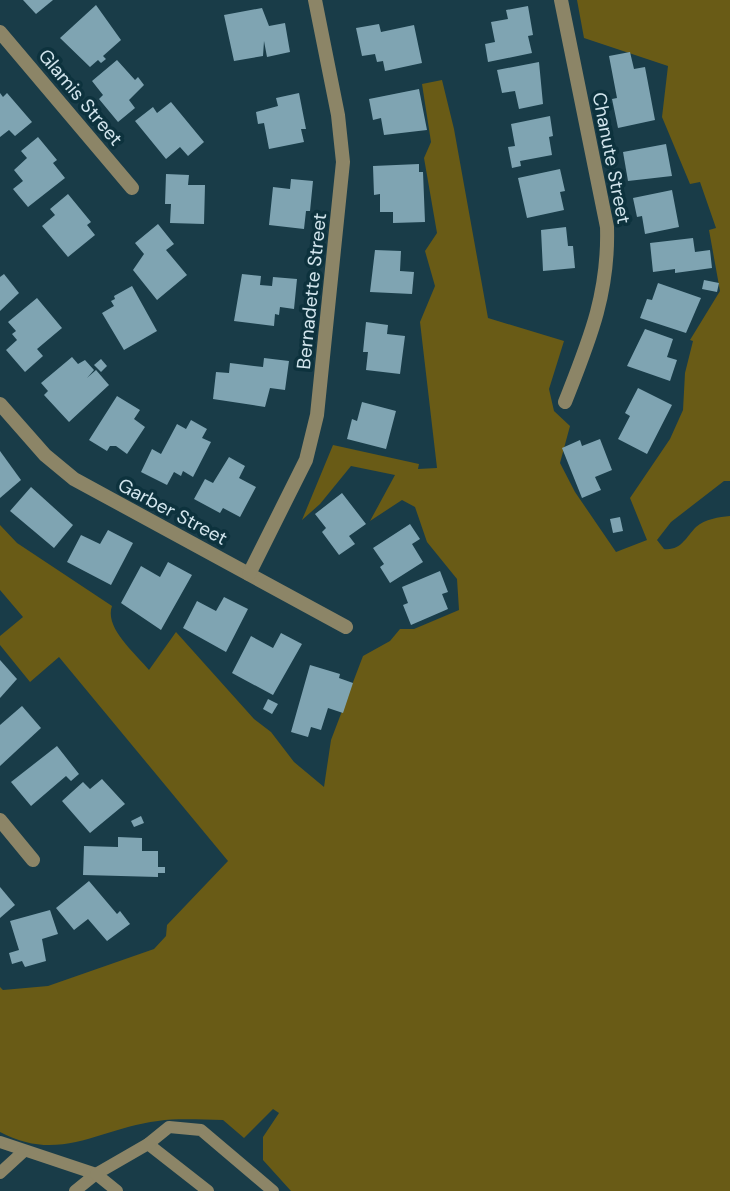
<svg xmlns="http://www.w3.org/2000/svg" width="730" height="1191" font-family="'DM Sans',sans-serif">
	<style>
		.green { fill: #695b16 }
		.building { fill: #7fa4b2 }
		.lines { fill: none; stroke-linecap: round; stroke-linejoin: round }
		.lane { stroke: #8c8567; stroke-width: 12 }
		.street { stroke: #8c8567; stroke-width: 14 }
		.labels { text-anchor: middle; stroke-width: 7; stroke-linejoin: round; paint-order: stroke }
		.street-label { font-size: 19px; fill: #d2e5ed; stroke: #0d323d }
	</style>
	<rect width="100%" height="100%" fill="#193c48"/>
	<path class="green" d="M577 0H730V481H724L671 522 657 540 664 549C681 551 686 537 696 527 705 519 719 517 730 516V1191H291L263 1160V1137L279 1113 273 1109 244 1138 223 1120C202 1120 179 1118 158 1121 100 1128 60 1164 0 1132V987L3 990 48 986 154 949 166 936 167 925 228 861 59 657 30 682 0 645V636L23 617 0 590V525L17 543 112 606C104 628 136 654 149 670L176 632 254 719 271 732 294 762 324 787 331 740 363 656 390 641 400 629H414L459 610 457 579 427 542 415 507 402 500 370 521 395 475 351 466 320 504 302 520 333 445 419 464 418 469 437 468 420 322 435 286 425 251 437 233 424 158 431 142 422 84 442 80 454 129 488 318 564 341 549 389 554 411 570 426 560 463 575 492 616 552 647 540 630 498 670 439 683 410 685 373 693 341 690 340 720 291 709 230 716 228 700 182 690 184 662 117 668 66 584 38Z"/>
	<g class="building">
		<polygon points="23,0 53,0 36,14"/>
		<polygon points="96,5 121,40 103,56 106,59 101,63 98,60 90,67 60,38"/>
		<polygon points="528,6 533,35 528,36 532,53 488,62 485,44 495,42 491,22 508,19 506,10"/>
		<polygon points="262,8 269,26 285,23 290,52 267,57 264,41 263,56 234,61 224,15"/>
		<polygon points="379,24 381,32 414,25 422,63 385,71 383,61 377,62 375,54 362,56 356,28"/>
		<polygon points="630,52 634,69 645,67 655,120 618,128 612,99 617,98 609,56"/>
		<polygon points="117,60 135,80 138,77 144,85 129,100 135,108 118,122 99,99 103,95 92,81"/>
		<polygon points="539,62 543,104 519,109 515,91 502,93 497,70"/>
		<polygon points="419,89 427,130 384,135 381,118 373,120 369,99"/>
		<polygon points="0,93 3,97 7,93 32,122 15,136 9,130 0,137"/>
		<polygon points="299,93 306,129 301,129 304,142 269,149 264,123 258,124 256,112 278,106 276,98"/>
		<polygon points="171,102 204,142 188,156 180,147 166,159 135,121 153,107 157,113"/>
		<polygon points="550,116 553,136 549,137 552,155 520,161 521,166 512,168 508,147 515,146 511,124"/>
		<polygon points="38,137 57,160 53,163 65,178 28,207 13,189 23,181 14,170 27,158 21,151"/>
		<polygon points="666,144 672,176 628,181 623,152"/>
		<polygon points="419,164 419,172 423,172 425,222 393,223 393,212 380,212 380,194 374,195 373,166"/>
		<polygon points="560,169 565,191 560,192 564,210 527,218 518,178"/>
		<polygon points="166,174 189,175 188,185 205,185 204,224 170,223 171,204 165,204"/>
		<polygon points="291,179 313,181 310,211 306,211 304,229 269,225 273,187 290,189"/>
		<polygon points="672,190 679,227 645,234 642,216 637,217 633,198"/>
		<polygon points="68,194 91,222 87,225 95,235 68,257 42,226 55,215 50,209"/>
		<polygon points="158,224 174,244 166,250 187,275 157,300 133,270 144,254 135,243"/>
		<polygon points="566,227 568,246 573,246 575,268 543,271 541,230"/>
		<polygon points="693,238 695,252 710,250 712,268 675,273 675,269 653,272 650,243"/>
		<polygon points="375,250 401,251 400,271 414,272 412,294 370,292"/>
		<polygon points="4,274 19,293 0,311 0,277"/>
		<polygon points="242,274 261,276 260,285 272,286 273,277 297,279 294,309 280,307 279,315 275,314 274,326 234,321"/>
		<polygon points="704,280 719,283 717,292 702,289"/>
		<polygon points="658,283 701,298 686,333 640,318 647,299 652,300"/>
		<polygon points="132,286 157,331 124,350 102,313 114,306 111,301 115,299 114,296"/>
		<polygon points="37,298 62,328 37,349 43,356 25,372 6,350 17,340 12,334 16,331 8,322"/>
		<polygon points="366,322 388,325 387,334 405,336 400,374 366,370 368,352 363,352"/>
		<polygon points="645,329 673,339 667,357 677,360 670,381 627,366"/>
		<polygon points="72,357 78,364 85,360 94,370 87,378 96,370 109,385 69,422 44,395 48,391 41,383"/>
		<polygon points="264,358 289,361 285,390 270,388 265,407 213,399 216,372 229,373 230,363 263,367"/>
		<polygon points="101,359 107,366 101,372 94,365"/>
		<polygon points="638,388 672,405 647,454 618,439 630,416 625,413"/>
		<polygon points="117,396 140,410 134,419 145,427 127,454 116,446 110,446 107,451 89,440"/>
		<polygon points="362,402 396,411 386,449 347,439 352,419 357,421"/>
		<polygon points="191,420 207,429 202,438 211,442 193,477 183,471 181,476 174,472 167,485 141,472 152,449 161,454 177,424 186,429"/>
		<polygon points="600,439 612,470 595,477 601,490 582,498 562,448 580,440 582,446"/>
		<polygon points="0,451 21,480 0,498"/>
		<polygon points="229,457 245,466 239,478 256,487 240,517 223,508 220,513 194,499 205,479 213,483"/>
		<polygon points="31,487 73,525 54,548 10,511"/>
		<polygon points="342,493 366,524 349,536 355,544 339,555 322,532 326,528 315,514"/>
		<polygon points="620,517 623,531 613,533 610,519"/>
		<polygon points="410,524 420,539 412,544 423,562 390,583 380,567 384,564 373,548"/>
		<polygon points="108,530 133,543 111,585 67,562 81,535 100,544"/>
		<polygon points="168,562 192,575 161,630 121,603 141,566 160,577"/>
		<polygon points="440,571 448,592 442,594 448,609 411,625 403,605 408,603 402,587"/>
		<polygon points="224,597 248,609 226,652 183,628 197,601 216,611"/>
		<polygon points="281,633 302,644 273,695 232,673 251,636 273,648"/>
		<polygon points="0,660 17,679 0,698"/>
		<polygon points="310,665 340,674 339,678 353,683 343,713 328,708 321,730 311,727 308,737 291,732"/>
		<polygon points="268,699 278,704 272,714 263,709"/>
		<polygon points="22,706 41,728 0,766 0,725"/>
		<polygon points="57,746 79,774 71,781 66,776 31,806 11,782"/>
		<polygon points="102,779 125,804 90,833 62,801 83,782 90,789"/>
		<polygon points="141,816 144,823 134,827 131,821"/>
		<polygon points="118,837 142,838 142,851 158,851 158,867 165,867 165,873 158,873 158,877 83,875 84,846 118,847"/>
		<polygon points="89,881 117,914 120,911 130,924 107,941 88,919 74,930 56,908"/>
		<polygon points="0,887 15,905 0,918"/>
		<polygon points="50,910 58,934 42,939 46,961 25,967 22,961 12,964 9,953 19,950 10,921"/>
	</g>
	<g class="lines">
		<g class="lane">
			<polyline points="0,1142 96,1174 75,1191"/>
			<polyline points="148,1144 208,1191"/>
			<polyline points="0,1173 24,1151"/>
			<polyline points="117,1191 96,1174 148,1144 169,1127 201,1130 273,1191"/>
		</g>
		<g class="street">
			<path d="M561 0 607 227C609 294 589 341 565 402"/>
			<polyline points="0,32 132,188"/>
			<polyline points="0,404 45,455 74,479 346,627"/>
			<polyline points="249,574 306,460 317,415 343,162 338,115 315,0"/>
			<polyline points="0,820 33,860"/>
		</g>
	</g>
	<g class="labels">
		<g class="street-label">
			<text transform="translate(81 97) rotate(50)" y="7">Glamis Street</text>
			<text transform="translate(612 158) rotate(79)" y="7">Chanute Street</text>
			<text transform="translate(311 291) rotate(-84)" y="7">Bernadette Street</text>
			<text transform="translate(173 511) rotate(28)" y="7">Garber Street</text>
		</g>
	</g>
</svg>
